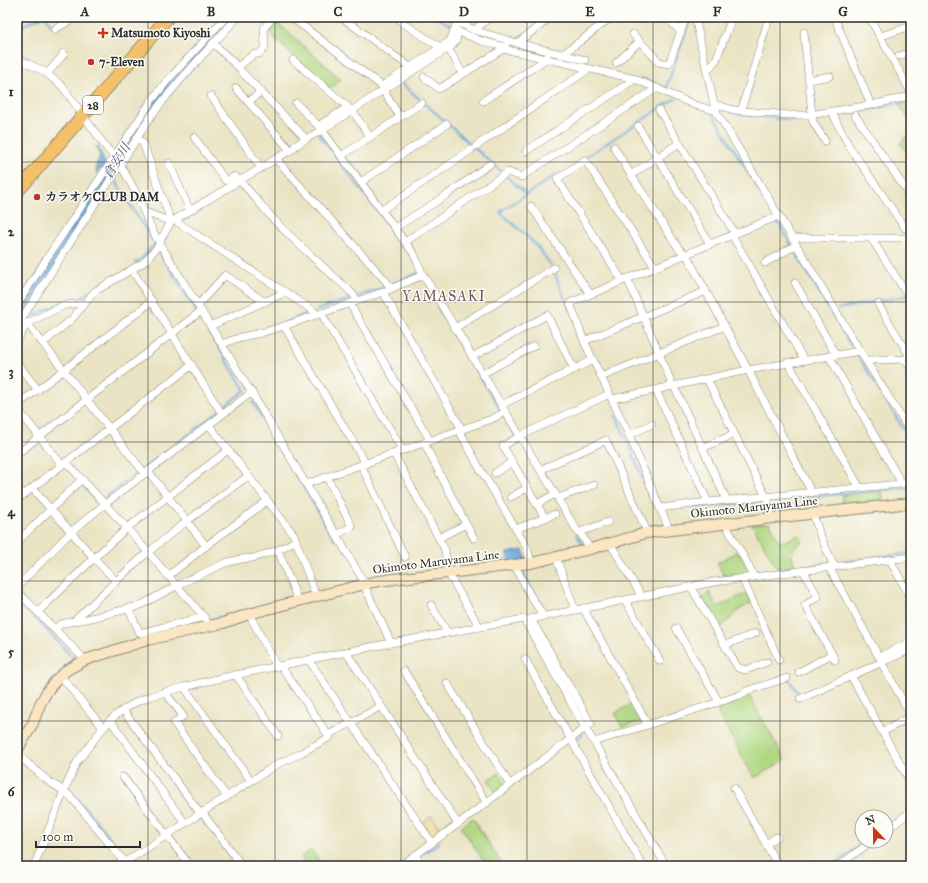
<svg xmlns="http://www.w3.org/2000/svg" width="928" height="883" font-family="'IM FELL Great Primer','Noto Serif JP',serif">
	<style>
		.green { fill: #afd782; stroke: #6d8156 }
		.sand { fill: #eeda9e; stroke: #8c8264 }
		.water { fill: #6fabe0; stroke: #4d6b86 }
		.lines { fill: none; stroke-linecap: round; stroke-linejoin: round }
		.stream { stroke: #6fabe0; stroke-width: 2 }
		.river { stroke: #6fabe0; stroke-width: 13 }
		.minor-casing { stroke: #8a8878; stroke-width: 8 }
		.secondary-casing { stroke: #8a8878; stroke-width: 12 }
		.primary-casing { stroke: #8a8878; stroke-width: 14 }
		.minor { stroke: #fff; stroke-width: 7 }
		.secondary { stroke: #fbe6c3; stroke-width: 10 }
		.primary { stroke: #f4c16a; stroke-width: 12 }
		.grid { fill: none; stroke: #2b2b2b; stroke-width: 1; stroke-opacity: 0.55 }
		.poi-dot { fill: #c8321e; stroke: #fdfcf7; stroke-width: 1.5 }
		.labels { text-anchor: middle; stroke-width: 3; stroke-linejoin: round; paint-order: stroke }
		.shield { fill: #fdfcf7; stroke: #6a6a68; stroke-width: 1 }
		.shield-label { font-size: 11px; font-weight: bold; fill: #2b2b2b }
		.poi-label { font-size: 12px; font-weight: bold; fill: #2b2b2b; stroke: #fdfcf7; text-anchor: start }
		.street-label { font-size: 12px; fill: #2b2b2b; stroke: #fdfcf7 }
		.water-label { font-size: 13px; font-style: italic; fill: #465e73; stroke: #fdfcf7 }
		.quarter-label { font-size: 14px; letter-spacing: 1px; fill: #6f5760; stroke: #fdfcf7 }
		.neatline { fill: none; stroke: #2b2b2b; stroke-width: 1.5 }
		.grid-label { font-size: 13px; text-anchor: middle; font-weight: bold; fill: #2b2b2b }
	</style>
	<rect width="100%" height="100%" fill="#fdfcf7"/>
	<filter id="ink" filterUnits="userSpaceOnUse"><feTurbulence type="fractalNoise" baseFrequency=".025" numOctaves="2"/><feDisplacementMap in="SourceGraphic" scale="8" xChannelSelector="R" yChannelSelector="G"/><feConvolveMatrix kernelMatrix="1 2 1 2 8 2 1 2 1" color-interpolation-filters="sRGB"/></filter>
	<filter id="wash" filterUnits="userSpaceOnUse"><feTurbulence type="fractalNoise" baseFrequency=".012" numOctaves="4" result="noise"/><feDisplacementMap in="SourceGraphic" scale="16" xChannelSelector="R" yChannelSelector="G"/><feGaussianBlur stdDeviation="0.9" result="paint"/><feColorMatrix in="noise" values="0 0 0 0 0 0 0 0 0 0 0 0 0 0 0 0 0 1.4 0 .05"/><feComposite in="paint" operator="in"/></filter>
	<g filter="url(#wash)">
		<rect width="100%" height="100%" fill="#eae4c4"/>
		<g class="green">
			<polygon points="275,21 341,79 331,89 273,38 273,35 267,30"/>
			<polygon points="911,102 911,122 899,105"/>
			<polygon points="911,134 911,158 900,143 905,140 904,138"/>
			<polygon points="882,491 883,501 843,505 842,495"/>
			<polygon points="770,523 780,543 799,535 802,541 793,549 792,557 795,566 777,568 752,524"/>
			<polygon points="738,551 750,572 724,576 717,563"/>
			<polygon points="709,592 717,607 747,593 752,603 740,609 720,628 701,599"/>
			<polygon points="748,694 785,760 754,778 717,711"/>
			<polygon points="633,703 643,721 622,727 615,713"/>
			<polygon points="499,773 505,783 505,786 496,793 488,780"/>
			<polygon points="473,818 503,866 487,866 461,827"/>
			<polygon points="311,850 323,866 308,866 301,857"/>
		</g>
		<polygon class="sand" points="431,816 442,832 432,839 422,824"/>
		<g class="water">
			<path d="M98 145 105 164 102 169H99L97 173C95 167 96 162 100 157L96 147Z"/>
			<polygon points="523,550 527,561 508,564 507,553"/>
		</g>
		<g class="lines">
			<g class="stream">
				<polyline points="46,17 51,25 54,27 56,26"/>
				<polyline points="436,17 454,27"/>
				<polyline points="17,28 41,17"/>
				<polyline points="507,45 544,55"/>
				<polyline points="641,78 676,93"/>
				<polyline points="399,81 446,122"/>
				<polyline points="666,88 691,17"/>
				<polyline points="731,113 790,120 810,120 883,107 911,100"/>
				<path d="M713 114C732 148 754 180 773 214 800 259 826 306 854 350"/>
				<polyline points="449,125 524,192 526,195"/>
				<polyline points="318,133 398,238"/>
				<polyline points="584,158 676,98"/>
				<polyline points="116,181 122,192 155,244"/>
				<polyline points="905,193 911,201"/>
				<polyline points="159,251 246,392"/>
				<polyline points="135,263 139,261 156,243"/>
				<polyline points="551,265 539,249 528,237 501,213 501,211 556,175"/>
				<polyline points="555,274 570,312"/>
				<polyline points="392,284 419,273"/>
				<polyline points="359,296 383,288"/>
				<polyline points="838,309 911,295"/>
				<polyline points="317,310 350,299"/>
				<polyline points="35,315 63,302 77,300 91,291"/>
				<polyline points="447,321 501,411"/>
				<polyline points="285,322 309,313"/>
				<polyline points="857,354 911,441"/>
				<polyline points="885,363 905,363"/>
				<polyline points="253,402 335,540"/>
				<polyline points="503,415 514,433"/>
				<polyline points="616,415 645,483"/>
				<polyline points="143,469 214,415 245,390"/>
				<polyline points="81,484 99,503 100,502"/>
				<polyline points="103,499 139,471"/>
				<polyline points="692,508 911,487"/>
				<polyline points="576,534 584,546"/>
				<polyline points="835,563 911,553"/>
				<polyline points="522,571 543,608"/>
				<polyline points="744,575 830,563"/>
				<polyline points="17,601 48,631 75,660"/>
				<polyline points="527,616 537,614"/>
				<polyline points="208,620 231,615"/>
				<polyline points="152,634 204,621"/>
				<polyline points="100,650 109,647"/>
				<polyline points="789,679 800,696"/>
				<polyline points="23,730 30,718"/>
				<polyline points="604,735 620,730"/>
				<polyline points="577,738 583,734"/>
				<polyline points="68,787 133,866"/>
				<polyline points="424,853 440,842"/>
				<polyline points="406,866 412,862"/>
				<polyline points="832,866 866,841"/>
			</g>
			<path class="river" d="M17 317 147 113C173 79 203 48 232 17"/>
		</g>
	</g>
	<g filter="url(#ink)">
		<g class="lines">
			<g class="minor-casing">
				<g id="minor">
					<polyline points="291,17 382,86 450,41 457,23"/>
					<polyline points="341,17 410,67"/>
					<polyline points="446,17 474,30 517,43 585,60"/>
					<polyline points="666,17 681,32"/>
					<polyline points="695,17 714,104 716,111 860,351 911,433"/>
					<polyline points="869,17 911,92"/>
					<polyline points="835,19 871,105"/>
					<polyline points="401,22 440,47"/>
					<polyline points="55,29 77,17"/>
					<polyline points="454,30 482,41 505,47"/>
					<polyline points="474,30 491,17"/>
					<polyline points="804,32 812,115 813,122 825,141"/>
					<polyline points="633,34 659,62 669,64 686,17"/>
					<polyline points="884,35 911,26"/>
					<polyline points="213,43 238,67 254,54 259,54 265,48 264,28 273,17"/>
					<polyline points="517,43 551,17"/>
					<polyline points="448,48 463,74"/>
					<polyline points="503,49 635,79 695,105 716,111"/>
					<polyline points="562,55 609,19 607,17"/>
					<polyline points="899,56 911,52"/>
					<polyline points="17,58 45,72 62,86 108,150 114,155 119,162 134,189 152,230 160,244 256,400 363,580 365,587 391,643 524,619 531,619 714,582 753,577"/>
					<polyline points="293,60 348,107 318,126"/>
					<polyline points="616,63 640,41"/>
					<polyline points="707,71 716,60 730,23"/>
					<polyline points="47,74 64,54 63,53"/>
					<polyline points="424,77 439,89 503,49 506,46"/>
					<polyline points="809,80 830,76"/>
					<polyline points="236,88 290,150"/>
					<polyline points="383,90 400,117"/>
					<polyline points="211,96 261,168"/>
					<polyline points="483,101 546,59 547,57"/>
					<polyline points="249,102 261,91"/>
					<polyline points="296,103 322,130 414,254 423,275 430,286 538,466 558,498 559,501 578,532 580,532 590,549"/>
					<polyline points="714,104 734,110 789,115 809,115 871,105 911,96"/>
					<polyline points="352,110 370,137"/>
					<polyline points="659,110 735,234"/>
					<polyline points="741,111 769,17"/>
					<path d="M833 111C835 124 844 134 849 146L905 228 911 225"/>
					<polyline points="855,115 904,187 906,188 911,195"/>
					<polyline points="638,126 710,244"/>
					<path d="M194 137 226 181 235 176C251 191 264 210 280 226 303 249 328 271 352 293L358 301"/>
					<polyline points="137,138 143,143 171,222"/>
					<polyline points="306,139 322,130 453,45 456,41 458,31"/>
					<polyline points="476,146 589,69"/>
					<polyline points="614,147 631,175 679,249 686,254 748,370 812,493"/>
					<polyline points="526,151 635,79"/>
					<polyline points="341,156 422,103"/>
					<polyline points="276,159 386,281 391,289"/>
					<polyline points="169,163 190,211"/>
					<polyline points="631,175 679,143"/>
					<polyline points="361,182 447,124"/>
					<polyline points="531,206 590,294"/>
					<polyline points="382,210 471,150"/>
					<polyline points="145,212 171,222"/>
					<polyline points="174,220 314,311 317,315"/>
					<polyline points="395,228 448,194 490,164"/>
					<polyline points="732,235 804,360"/>
					<polyline points="792,238 911,238"/>
					<polyline points="871,238 905,291 911,287"/>
					<polyline points="405,242 508,172 521,177 657,88"/>
					<polyline points="765,263 796,245"/>
					<polyline points="132,270 222,414"/>
					<polyline points="627,278 673,386"/>
					<polyline points="622,280 557,179 585,160 655,267"/>
					<polyline points="795,283 836,355"/>
					<polyline points="383,292 460,426 459,430 481,471 484,475 527,548 531,563"/>
					<polyline points="350,304 428,437"/>
					<polyline points="878,304 911,358"/>
					<polyline points="17,305 43,264 152,100 167,81 226,17"/>
					<polyline points="198,305 225,275 265,302"/>
					<polyline points="321,313 400,446"/>
					<polyline points="27,323 145,474"/>
					<path d="M17 326 151 116C178 81 208 49 238 17"/>
					<polyline points="210,326 286,292"/>
					<polyline points="284,326 366,464"/>
					<polyline points="455,328 554,268"/>
					<polyline points="17,341 27,323 65,305 85,303 94,292 144,262 160,244 161,239 171,222 294,148 295,146 306,139 241,71"/>
					<polyline points="584,341 706,291"/>
					<polyline points="43,343 72,319 85,303"/>
					<polyline points="222,344 241,337 261,333 284,326 383,292 423,275"/>
					<polyline points="829,356 902,484"/>
					<polyline points="472,357 547,315 574,369"/>
					<polyline points="905,359 911,369"/>
					<polyline points="866,360 911,359"/>
					<polyline points="788,362 860,488"/>
					<polyline points="17,363 38,390"/>
					<polyline points="482,374 534,346"/>
					<polyline points="601,377 725,326"/>
					<polyline points="707,379 766,497"/>
					<polyline points="674,386 727,501"/>
					<polyline points="656,390 708,502"/>
					<polyline points="612,399 748,370 860,351"/>
					<polyline points="17,405 64,370 152,301"/>
					<polyline points="501,405 593,360"/>
					<polyline points="17,408 62,465 66,462 127,528 204,617 207,622 209,626"/>
					<polyline points="209,425 294,535 316,597"/>
					<polyline points="629,435 652,424"/>
					<polyline points="424,443 466,524 474,538"/>
					<polyline points="703,448 734,434"/>
					<polyline points="17,454 201,311"/>
					<polyline points="394,454 445,550 448,573 478,624 479,627"/>
					<polyline points="66,462 192,365"/>
					<polyline points="361,465 405,557"/>
					<polyline points="540,470 606,440 645,527 646,533"/>
					<polyline points="148,471 206,546"/>
					<polyline points="495,473 512,462"/>
					<polyline points="327,477 352,527 337,534"/>
					<polyline points="306,484 438,438 439,437 492,419 505,412"/>
					<polyline points="17,485 23,495"/>
					<polyline points="32,488 94,558 116,581"/>
					<polyline points="511,497 527,488"/>
					<polyline points="767,497 772,518"/>
					<polyline points="558,498 594,485"/>
					<polyline points="17,500 62,465"/>
					<polyline points="537,504 555,494"/>
					<polyline points="660,508 629,435 584,341 570,303 732,235 779,216"/>
					<polyline points="813,514 820,535 834,566"/>
					<polyline points="545,518 503,446 520,436 609,394"/>
					<polyline points="725,524 752,572 753,577 911,557"/>
					<polyline points="516,529 555,514"/>
					<polyline points="668,530 667,524 660,508 708,502 911,483"/>
					<polyline points="580,532 608,522"/>
					<polyline points="439,538 466,524"/>
					<polyline points="17,542 82,479"/>
					<polyline points="610,543 642,597"/>
					<polyline points="278,550 298,601"/>
					<polyline points="556,557 575,610"/>
					<polyline points="890,560 911,599"/>
					<polyline points="515,566 530,595 541,612 542,616"/>
					<polyline points="829,567 879,657 910,642 911,643"/>
					<polyline points="803,570 818,597 805,605 835,660"/>
					<polyline points="168,576 206,546 267,501"/>
					<polyline points="742,578 779,660"/>
					<polyline points="17,587 71,532 105,504 252,392"/>
					<polyline points="691,587 738,668 746,670 767,662"/>
					<polyline points="17,591 85,660"/>
					<polyline points="625,600 660,661"/>
					<polyline points="431,605 446,630 446,633"/>
					<polyline points="128,608 140,633 204,617"/>
					<polyline points="583,608 648,725"/>
					<polyline points="38,612 94,558 127,528 228,450"/>
					<polyline points="249,614 277,667"/>
					<polyline points="531,619 591,724 585,728 594,742"/>
					<polyline points="74,621 87,619 139,606 180,584 225,563 241,559 253,558 278,550 295,541"/>
					<polyline points="676,628 719,702 743,694 746,691 787,678"/>
					<polyline points="55,629 61,624 74,621 116,581 147,553 187,521 248,476"/>
					<polyline points="725,645 756,633"/>
					<polyline points="346,652 458,824 585,728 524,619"/>
					<polyline points="525,659 643,866"/>
					<polyline points="881,662 911,715"/>
					<polyline points="281,666 328,735 351,723 309,660"/>
					<polyline points="404,671 487,803"/>
					<polyline points="799,672 832,654"/>
					<polyline points="236,675 278,736"/>
					<polyline points="61,676 103,728"/>
					<polyline points="851,676 911,783"/>
					<polyline points="447,683 510,785"/>
					<polyline points="184,687 251,781"/>
					<polyline points="165,692 183,716 174,723 227,797"/>
					<polyline points="800,699 911,649"/>
					<polyline points="381,706 351,723 432,843 458,824"/>
					<polyline points="123,710 200,813"/>
					<polyline points="110,720 185,823"/>
					<polyline points="883,732 911,716"/>
					<polyline points="17,754 48,781 64,791 71,797 127,865"/>
					<polyline points="123,777 190,866"/>
					<polyline points="734,788 766,844 777,837"/>
					<polyline points="202,812 242,866"/>
					<polyline points="886,831 911,811"/>
					<polyline points="766,844 778,866"/>
					<polyline points="415,855 422,866"/>
					<polyline points="125,862 276,765 299,754 330,737 328,735"/>
					<polyline points="34,866 64,791 77,762 103,728 116,715 123,710 138,701 151,696 184,687 221,678 346,652 391,643"/>
					<polyline points="116,866 123,860"/>
					<polyline points="400,866 432,843"/>
					<polyline points="666,866 594,742 719,702"/>
					<polyline points="838,866 872,841"/>
				</g>
			</g>
			<g class="secondary-casing">
				<polyline id="secondary" points="17,751 33,723 40,704 48,690 56,680 67,670 85,660 147,640 223,623 249,614 298,601 373,582 401,578 448,573 531,563 590,549 646,533 772,518 911,503"/>
			</g>
			<g class="primary-casing">
				<polyline id="primary" points="17,192 168,17"/>
			</g>
			<use href="#minor" class="minor"/>
			<use href="#secondary" class="secondary"/>
			<use href="#primary" class="primary"/>
		</g>
	</g>
	<path class="grid" d="M148 17V866M275 17V866M401 17V866M527 17V866M653 17V866M780 17V866M17 162H911M17 302H911M17 442H911M17 581H911M17 721H911"/>
	<g class="poi-dot">
		<path d="M101 27h4v4h4v4h-4v4h-4v-4h-4v-4h4z"/>
		<circle cx="91" cy="62" r="4"/>
		<circle cx="37" cy="197" r="4"/>
	</g>
	<g class="labels">
		<rect class="shield" x="83" y="96" width="20" height="18" rx="3"/>
		<g class="shield-label">
			<text x="93" y="109">28</text>
		</g>
		<g class="poi-label">
			<text x="111" y="37">Matsumoto Kiyoshi</text>
			<text x="99" y="66">7-Eleven</text>
			<text x="45" y="201">カラオケCLUB DAM</text>
		</g>
		<g class="street-label">
			<text transform="translate(754 507) rotate(-6)" y="4">Okimoto Maruyama Line</text>
			<text transform="translate(436 562) rotate(-7)" y="4">Okimoto Maruyama Line</text>
		</g>
		<g class="water-label">
			<text transform="translate(116 161) rotate(-58)" y="5">倉安川</text>
		</g>
		<g class="quarter-label">
			<text x="444" y="301">YAMASAKI</text>
		</g>
	</g>
	<rect width="928" height="883" fill="none" stroke="#fdfcf7" stroke-width="44"/>
	<g transform="translate(874 829) rotate(338)"><circle r="19" fill="#fdfcf7" stroke="#a9a8a5"/>
	<path d="M0-3L7 15L0 10L-7 15Z" fill="#c8321e"/>
	<text y="-6" font-size="11" font-weight="bold" text-anchor="middle" fill="#2b2b2b">N</text>
	</g>
	<path d="M36 841v6h104v-6" fill="none" stroke="#2b2b2b" stroke-width="2"/>
	<text x="42" y="841" font-size="12" fill="#2b2b2b" stroke="#fdfcf7" stroke-width="3" paint-order="stroke">100 m</text>
	<rect x="22" y="22" width="884" height="839" class="neatline"/>
	<g class="grid-label">
		<text x="85" y="16">A</text>
		<text x="211" y="16">B</text>
		<text x="338" y="16">C</text>
		<text x="464" y="16">D</text>
		<text x="590" y="16">E</text>
		<text x="717" y="16">F</text>
		<text x="843" y="16">G</text>
		<text x="11" y="96">1</text>
		<text x="11" y="236">2</text>
		<text x="11" y="376">3</text>
		<text x="11" y="516">4</text>
		<text x="11" y="656">5</text>
		<text x="11" y="796">6</text>
	</g>
</svg>
